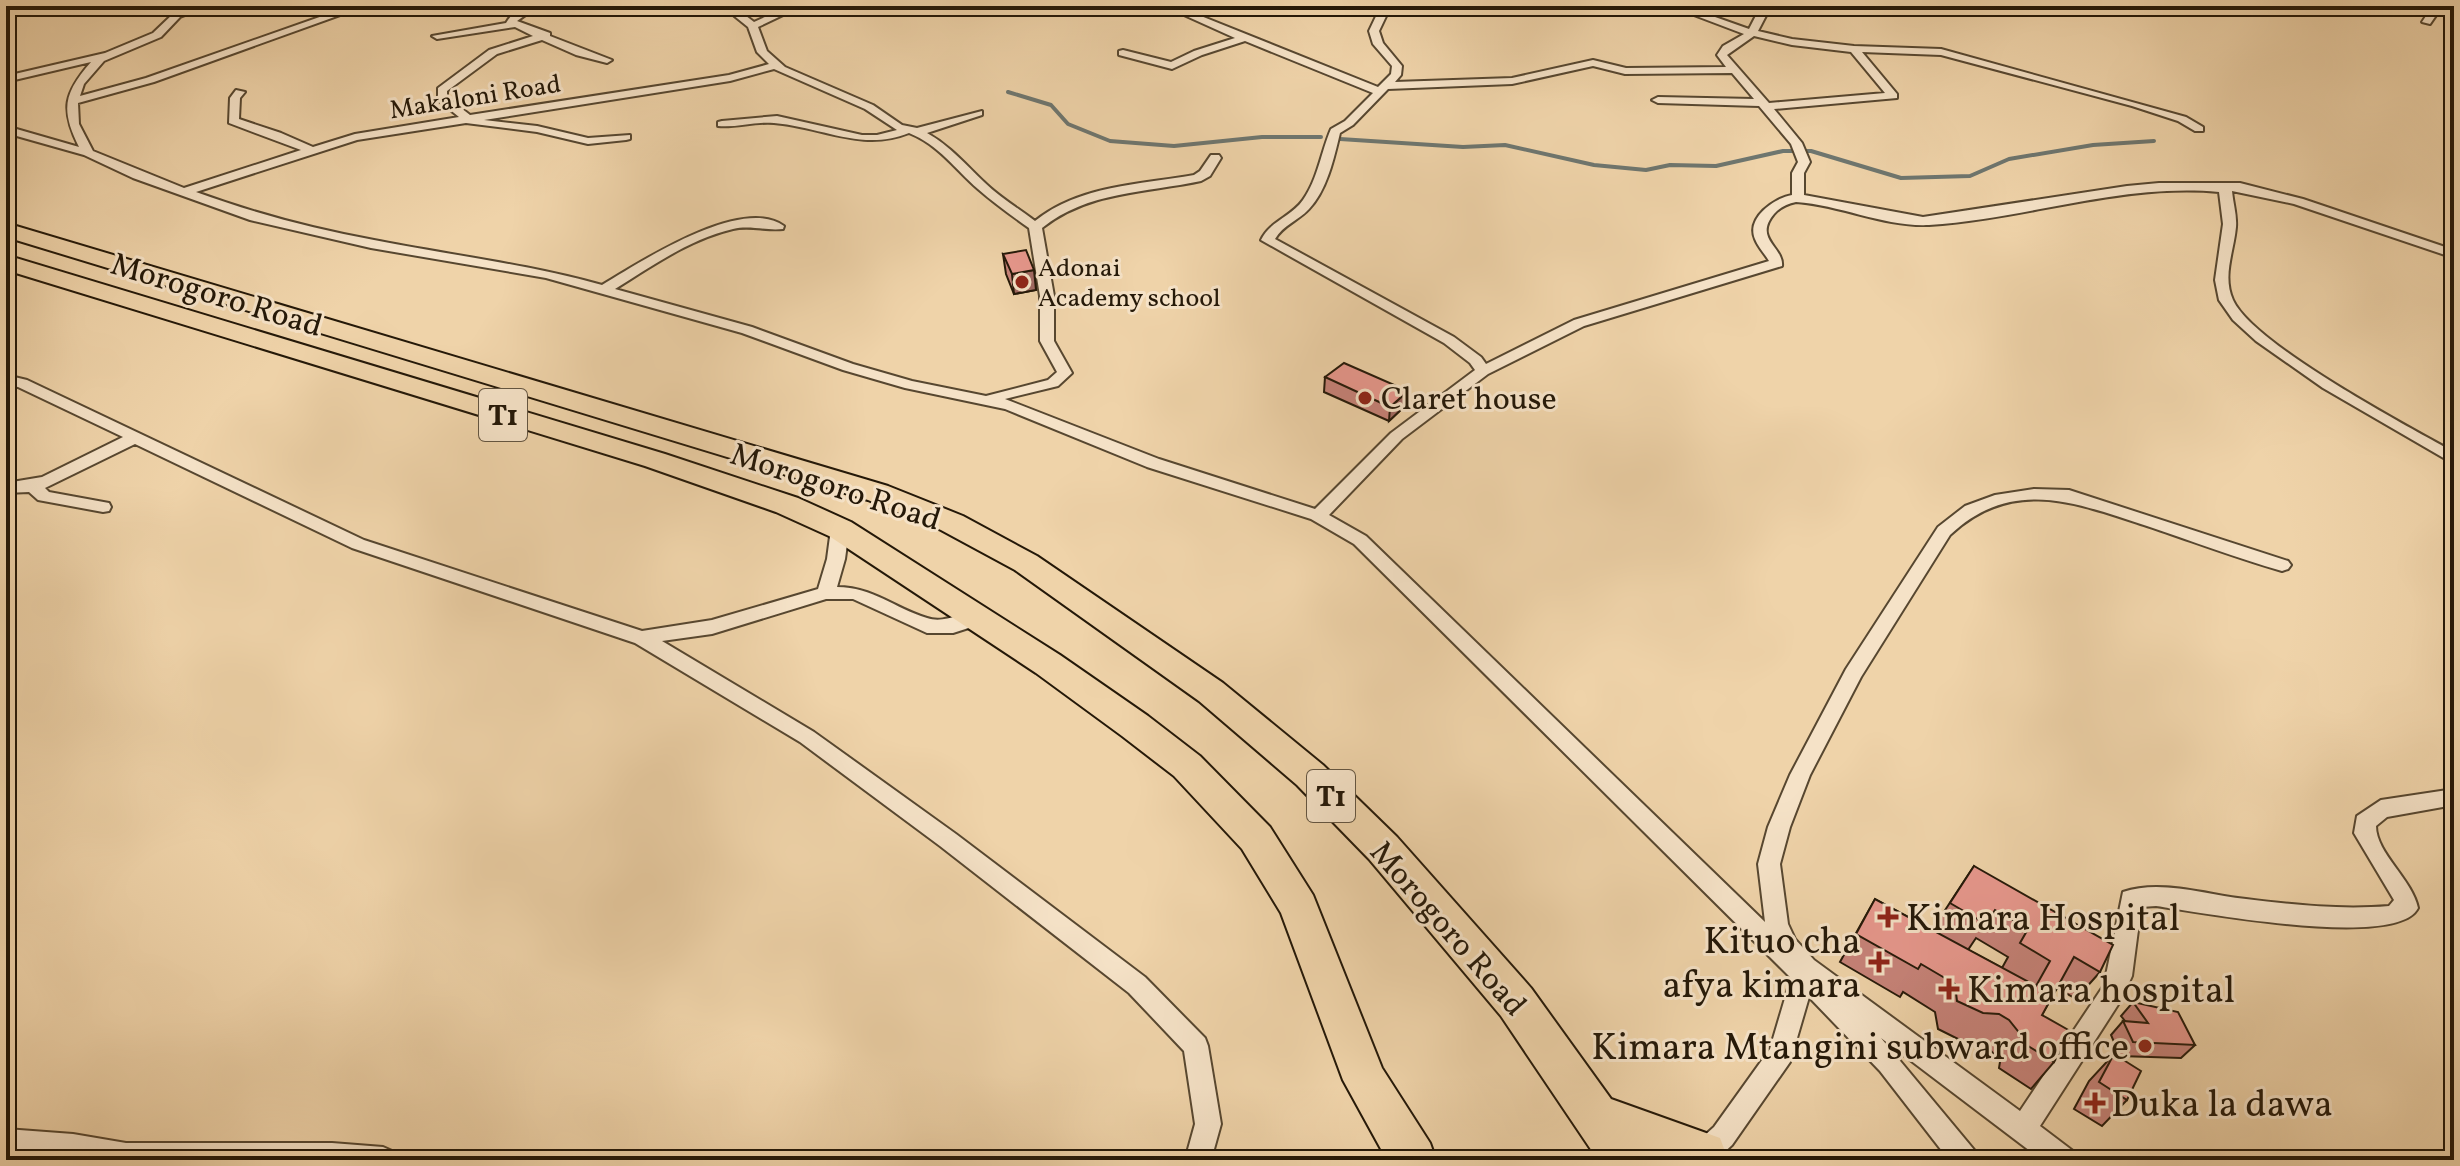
<svg xmlns="http://www.w3.org/2000/svg" width="2460" height="1166" font-family="Vollkorn,serif">
	<style>
		.lines { fill: none; stroke-linecap: round; stroke-linejoin: round }
		.stream { stroke: #6e766f; stroke-width: 4 }
		.street-casing { stroke: #574730; stroke-width: 4 }
		.highway-casing { stroke: #241808; stroke-width: 4 }
		.street { fill: #f5e2c7; fill-rule: evenodd }
		.highway { fill: #efd3a9; fill-rule: evenodd }
		.wall { fill: #c8837a; stroke: #241808; stroke-width: 2; fill-rule: evenodd }
		.shaded-wall { fill: #a26a63; stroke: #241808; stroke-width: 2 }
		.building { fill: #e8988e; stroke: #241808; stroke-width: 2 }
		.poi-dot { fill: #8f2418; stroke: #f5e2c7; stroke-width: 3 }
		.labels { text-anchor: middle; stroke-width: 6; stroke-linejoin: round; paint-order: stroke }
		.far-street-label { font-size: 26px; fill: #241808; stroke: #f5e2c7 }
		.far-poi-label { font-size: 26px; fill: #241808; stroke: #f5e2c7; text-anchor: start }
		.shield { fill: #f5e2c7; stroke: #635541; stroke-width: 2 }
		.shield-label { font-size: 30px; font-weight: bold; fill: #241808 }
		.street-label { font-size: 32px; fill: #241808; stroke: #f5e2c7 }
		.poi-label { font-size: 32px; fill: #241808; stroke: #f5e2c7; text-anchor: start }
		.near-poi-label { font-size: 38px; fill: #241808; stroke: #f5e2c7; text-anchor: start }
	</style>
	<rect width="100%" height="100%" fill="#efd3a9"/>
	<filter id="stains"><feTurbulence type="fractalNoise" baseFrequency=".0025" numOctaves="4"/><feColorMatrix values="0 0 0 0 .2 0 0 0 0 .09 0 0 0 0 .02 0 0 0 .5 -.17"/></filter>
	<radialGradient id="worn" r=".72"><stop offset=".6" stop-color="#630" stop-opacity="0"/><stop offset="1" stop-color="#630" stop-opacity=".3"/></radialGradient>
	<g class="lines">
		<g class="stream">
			<polyline points="1008,92 1051,105 1068,124 1110,141 1174,146 1262,137 1321,137"/>
			<polyline points="1340,139 1463,147 1505,145 1594,165 1646,170 1670,165 1716,166 1783,151 1811,151 1901,178 1970,176 2009,159 2093,145 2154,141"/>
		</g>
		<g class="street-casing">
			<g id="street">
				<polygon points="10,6 20,6 6,20 6,11"/>
				<path d="M194 6H209L180 17 161 37 104 61 84 84 80 96 146 78 351 6H365L154 82 78 103 79 124 93 151 184 188 301 150 229 123 230 98 236 90 245 92 240 98 239 119 281 133 313 147 355 134 459 117 438 100V88L489 50 533 36 515 27 437 39 432 36 506 23C514 10 523 6 538 6L517 21 550 33V36L612 60 607 63 576 55 542 40 497 54 447 91V97L470 115 729 75 769 64 757 52 748 27 722 6H733L754 22 789 6H802L758 27 767 51 785 67 873 105 902 125 917 128 982 111V115L927 133C950 146 965 164 984 182 999 197 1018 208 1035 221 1080 185 1139 185 1194 175L1200 171 1211 155H1219L1221 158 1210 176 1201 181C1145 193 1088 191 1042 228L1054 296V341L1072 373 1058 386 1005 399 1159 459 1315 509 1391 433 1475 370 1470 363 1444 343 1261 240C1270 221 1291 217 1303 200 1318 179 1321 152 1331 129L1345 121 1373 93 1245 41 1202 55 1172 69 1119 55V51L1123 50 1171 62 1194 51 1235 38 1164 6H1176L1378 87 1391 74 1392 66 1373 44 1369 31 1379 10 1378 6H1388L1389 10 1379 31 1383 43 1402 66 1401 75 1395 82 1512 78 1593 60 1626 68 1726 67 1717 55 1723 46 1744 34 1670 6H1684L1749 29 1761 6H1771L1758 31 1792 39 1854 46 1941 49 2186 117 2203 127V131H2195L2178 121 2132 106 1941 55 1862 52 1897 94V98L1774 109 1802 143 1810 162 1804 173V195L1923 217 2127 186 2159 183H2240L2303 199 2454 250V258L2294 204 2232 191C2233 203 2237 215 2236 227 2234 251 2222 276 2233 300 2253 344 2407 426 2454 452V464L2323 388 2256 341 2233 320 2219 300 2215 280 2223 224 2219 192C2120 183 2027 219 1929 225 1884 227 1841 205 1796 202 1787 204 1780 207 1774 214 1753 239 1784 247 1782 266L1584 326 1488 374 1402 439 1329 515 1366 536 1765 922 1758 864 1768 827 1790 775 1846 669 1938 527 1965 506 1995 495 2034 489 2069 490 2288 561 2291 565 2288 569 2282 571C2236 558 2192 541 2147 526 2076 503 2013 476 1950 535L1861 677 1810 775 1790 827 1780 864 1788 924 1795 939 1814 960 2020 1111 2104 985 2123 892C2161 879 2207 895 2246 899 2294 905 2341 910 2389 906L2394 900 2354 833 2357 816 2381 800 2454 789V805L2387 817 2376 826C2376 853 2412 879 2418 908 2398 950 2199 912 2156 906L2141 907 2132 976 2121 1000 2040 1126 2073 1151 2077 1160H2042L1881 1038 1975 1151 1979 1160H1949L1880 1071 1809 997 1790 1062 1732 1145 1716 1160H1694L1691 1153 1695 1144 1714 1127 1770 1049 1791 978 1354 544 1311 519 1147 467 1005 409 905 388 843 370 742 333 546 278 371 248 250 220 133 178 84 155 6 133V126L79 147C60 109 64 93 91 62L6 82V76L105 53 153 33 174 13ZM1754 36 1792 45 1851 52 1885 93 1769 103 1727 55ZM1593 66 1625 74 1732 73 1754 99 1658 97 1652 100 1658 103 1759 106 1791 144 1798 162 1792 173V195C1774 198 1746 218 1755 239 1758 247 1765 254 1769 261L1574 320 1486 364 1481 357 1454 337 1275 239C1283 225 1298 221 1309 209 1327 190 1334 158 1340 133L1353 125 1388 89 1512 84ZM774 69 865 109 897 130 877 135H862L777 116 722 121 718 122V126C736 128 755 121 774 123 822 127 862 152 909 133 939 145 955 169 978 189 994 203 1012 216 1029 228L1040 296V341L1057 372 1048 380 986 396 912 381 853 364 752 327 615 289C652 266 690 239 733 229 750 225 766 231 783 229L784 226C742 195 640 262 602 285 527 264 450 255 374 240 313 229 254 213 196 192L357 140 466 123 537 132 588 144 626 140 630 139V135L588 138 537 126 484 120 730 81Z"/>
				<path d="M2194 6H2231C2223 11 2202 11 2194 6Z"/>
				<polygon points="2454,6 2439,11 2430,24 2422,22 2432,7"/>
				<path d="M6 375 27 380 364 540 642 631 712 620 818 589 827 559 831 529 840 523 849 529 845 559 837 587C873 587 894 608 927 618 947 625 966 608 984 613L986 618 984 623 953 633H927L853 599H826L712 634 662 641 814 732 956 834 1145 977 1205 1038 1208 1046 1221 1124 1211 1160H1185L1195 1124 1184 1051 1129 993 940 846 800 742 635 643 352 548 135 444 45 488 49 492 109 503 111 507 109 511 103 512 38 500 29 492 6 493V483L42 477 123 437 18 387 6 385Z"/>
				<polygon points="6,1129 73,1134 126,1143 332,1143 383,1147 392,1151 396,1160 73,1160 6,1155"/>
			</g>
		</g>
		<g class="highway-casing">
			<g id="highway">
				<polygon points="6,223 888,486 963,516 1037,556 1223,683 1323,765 1397,837 1531,988 1611,1099 1720,1138 1726,1154 1724,1160 1648,1157 1649,1160 1598,1160 1501,1016 1369,859 1297,785 1199,701 1015,570 941,530 868,500 6,237"/>
				<polygon points="6,255 665,454 798,498 851,522 1060,655 1148,716 1200,756 1270,827 1313,895 1382,1068 1430,1143 1436,1160 1387,1160 1343,1080 1281,913 1242,849 1174,776 1122,736 1036,673 829,536 776,512 645,466 6,270"/>
			</g>
		</g>
		<use href="#street" class="street"/>
		<use href="#highway" class="highway"/>
	</g>
	<g class="wall">
		<polygon points="1003,254 1034,270 1036,290 1014,294 1006,274"/>
		<polygon points="1325,377 1408,391 1406,405 1389,421 1324,392"/>
		<path d="M1974 866 2100 972 2076 999 2057 988 2042 1015 2054 1062 2031 1089 1999 1068 2000 1062 1988 1047 1978 1041H1962L1938 1029 1935 1012 1903 992 1900 997 1840 962 1875 899 1932 930ZM1976 938 2008 957 2002 968 1968 950Z"/>
		<polygon points="2133,1002 2195,1045 2181,1058 2120,1056 2111,1035 2123,1021 2125,1021 2121,1016"/>
		<polygon points="2114,1054 2127,1100 2102,1126 2074,1109 2089,1081"/>
	</g>
	<g class="shaded-wall">
		<polygon points="1034,270 1036,290 1014,294 1012,274"/>
		<polygon points="1408,391 1406,405 1389,421 1390,407"/>
	</g>
	<g class="building">
		<polygon points="1026,250 1034,270 1012,274 1003,254"/>
		<polygon points="1344,363 1408,391 1390,407 1325,377"/>
		<polygon points="1974,866 2113,945 2100,972 2074,957 2042,1015 2072,1032 2054,1062 2020,1041 2021,1035 2009,1020 1999,1014 1983,1013 1957,1001 1955,984 1921,964 1918,969 1856,934 1875,899 2036,986 2050,961 2020,943 2028,929 1995,910 1986,924 1950,903"/>
		<polygon points="2133,1002 2178,1012 2195,1045 2133,1042 2123,1021 2148,1023"/>
		<polygon points="2114,1054 2141,1071 2127,1100 2099,1082"/>
	</g>
	<g class="poi-dot">
		<circle cx="1022" cy="282" r="8"/>
		<circle cx="1365" cy="398" r="8"/>
		<path d="M1884 905h8v8h8v8h-8v8h-8v-8h-8v-8h8z"/>
		<path d="M1875 950h8v8h8v8h-8v8h-8v-8h-8v-8h8z"/>
		<path d="M1945 977h8v8h8v8h-8v8h-8v-8h-8v-8h8z"/>
		<circle cx="2145" cy="1046" r="8"/>
		<path d="M2091 1091h8v8h8v8h-8v8h-8v-8h-8v-8h8z"/>
	</g>
	<g class="labels">
		<g class="far-street-label">
			<text transform="translate(475 96) rotate(-9)" y="9">Makaloni Road</text>
		</g>
		<g class="far-poi-label">
			<text x="1038" y="276">Adonai<tspan x="1038" dy="30">Academy school</tspan></text>
		</g>
		<g class="shield">
			<rect x="479" y="389" width="48" height="52" rx="6"/>
			<rect x="1307" y="770" width="48" height="52" rx="6"/>
		</g>
		<g class="shield-label">
			<text x="503" y="425">T1</text>
			<text x="1331" y="806">T1</text>
		</g>
		<g class="street-label">
			<text transform="translate(217 294) rotate(17)" y="11">Morogoro Road</text>
			<text transform="translate(836 486) rotate(18)" y="11">Morogoro Road</text>
			<text transform="translate(1449 928) rotate(49)" y="11">Morogoro Road</text>
		</g>
		<g class="poi-label">
			<text x="1381" y="409">Claret house</text>
		</g>
		<g class="near-poi-label">
			<text x="1906" y="930">Kimara Hospital</text>
			<text x="1861" y="953" text-anchor="end">Kituo cha<tspan x="1861" dy="44">afya kimara</tspan></text>
			<text x="1967" y="1002">Kimara hospital</text>
			<text x="2129" y="1059" text-anchor="end">Kimara Mtangini subward office</text>
			<text x="2111" y="1116">Duka la dawa</text>
		</g>
	</g>
	<rect width="2460" height="1166" fill="none" stroke="#efd3a9" stroke-width="32"/>
	<rect x="8" y="8" width="2444" height="1150" fill="none" stroke="#241808" stroke-width="4"/>
	<rect x="16" y="16" width="2428" height="1134" fill="none" stroke="#241808" stroke-width="2"/>
	<rect width="100%" height="100%" filter="url(#stains)"/>
	<rect width="100%" height="100%" fill="url(#worn)"/>
</svg>
